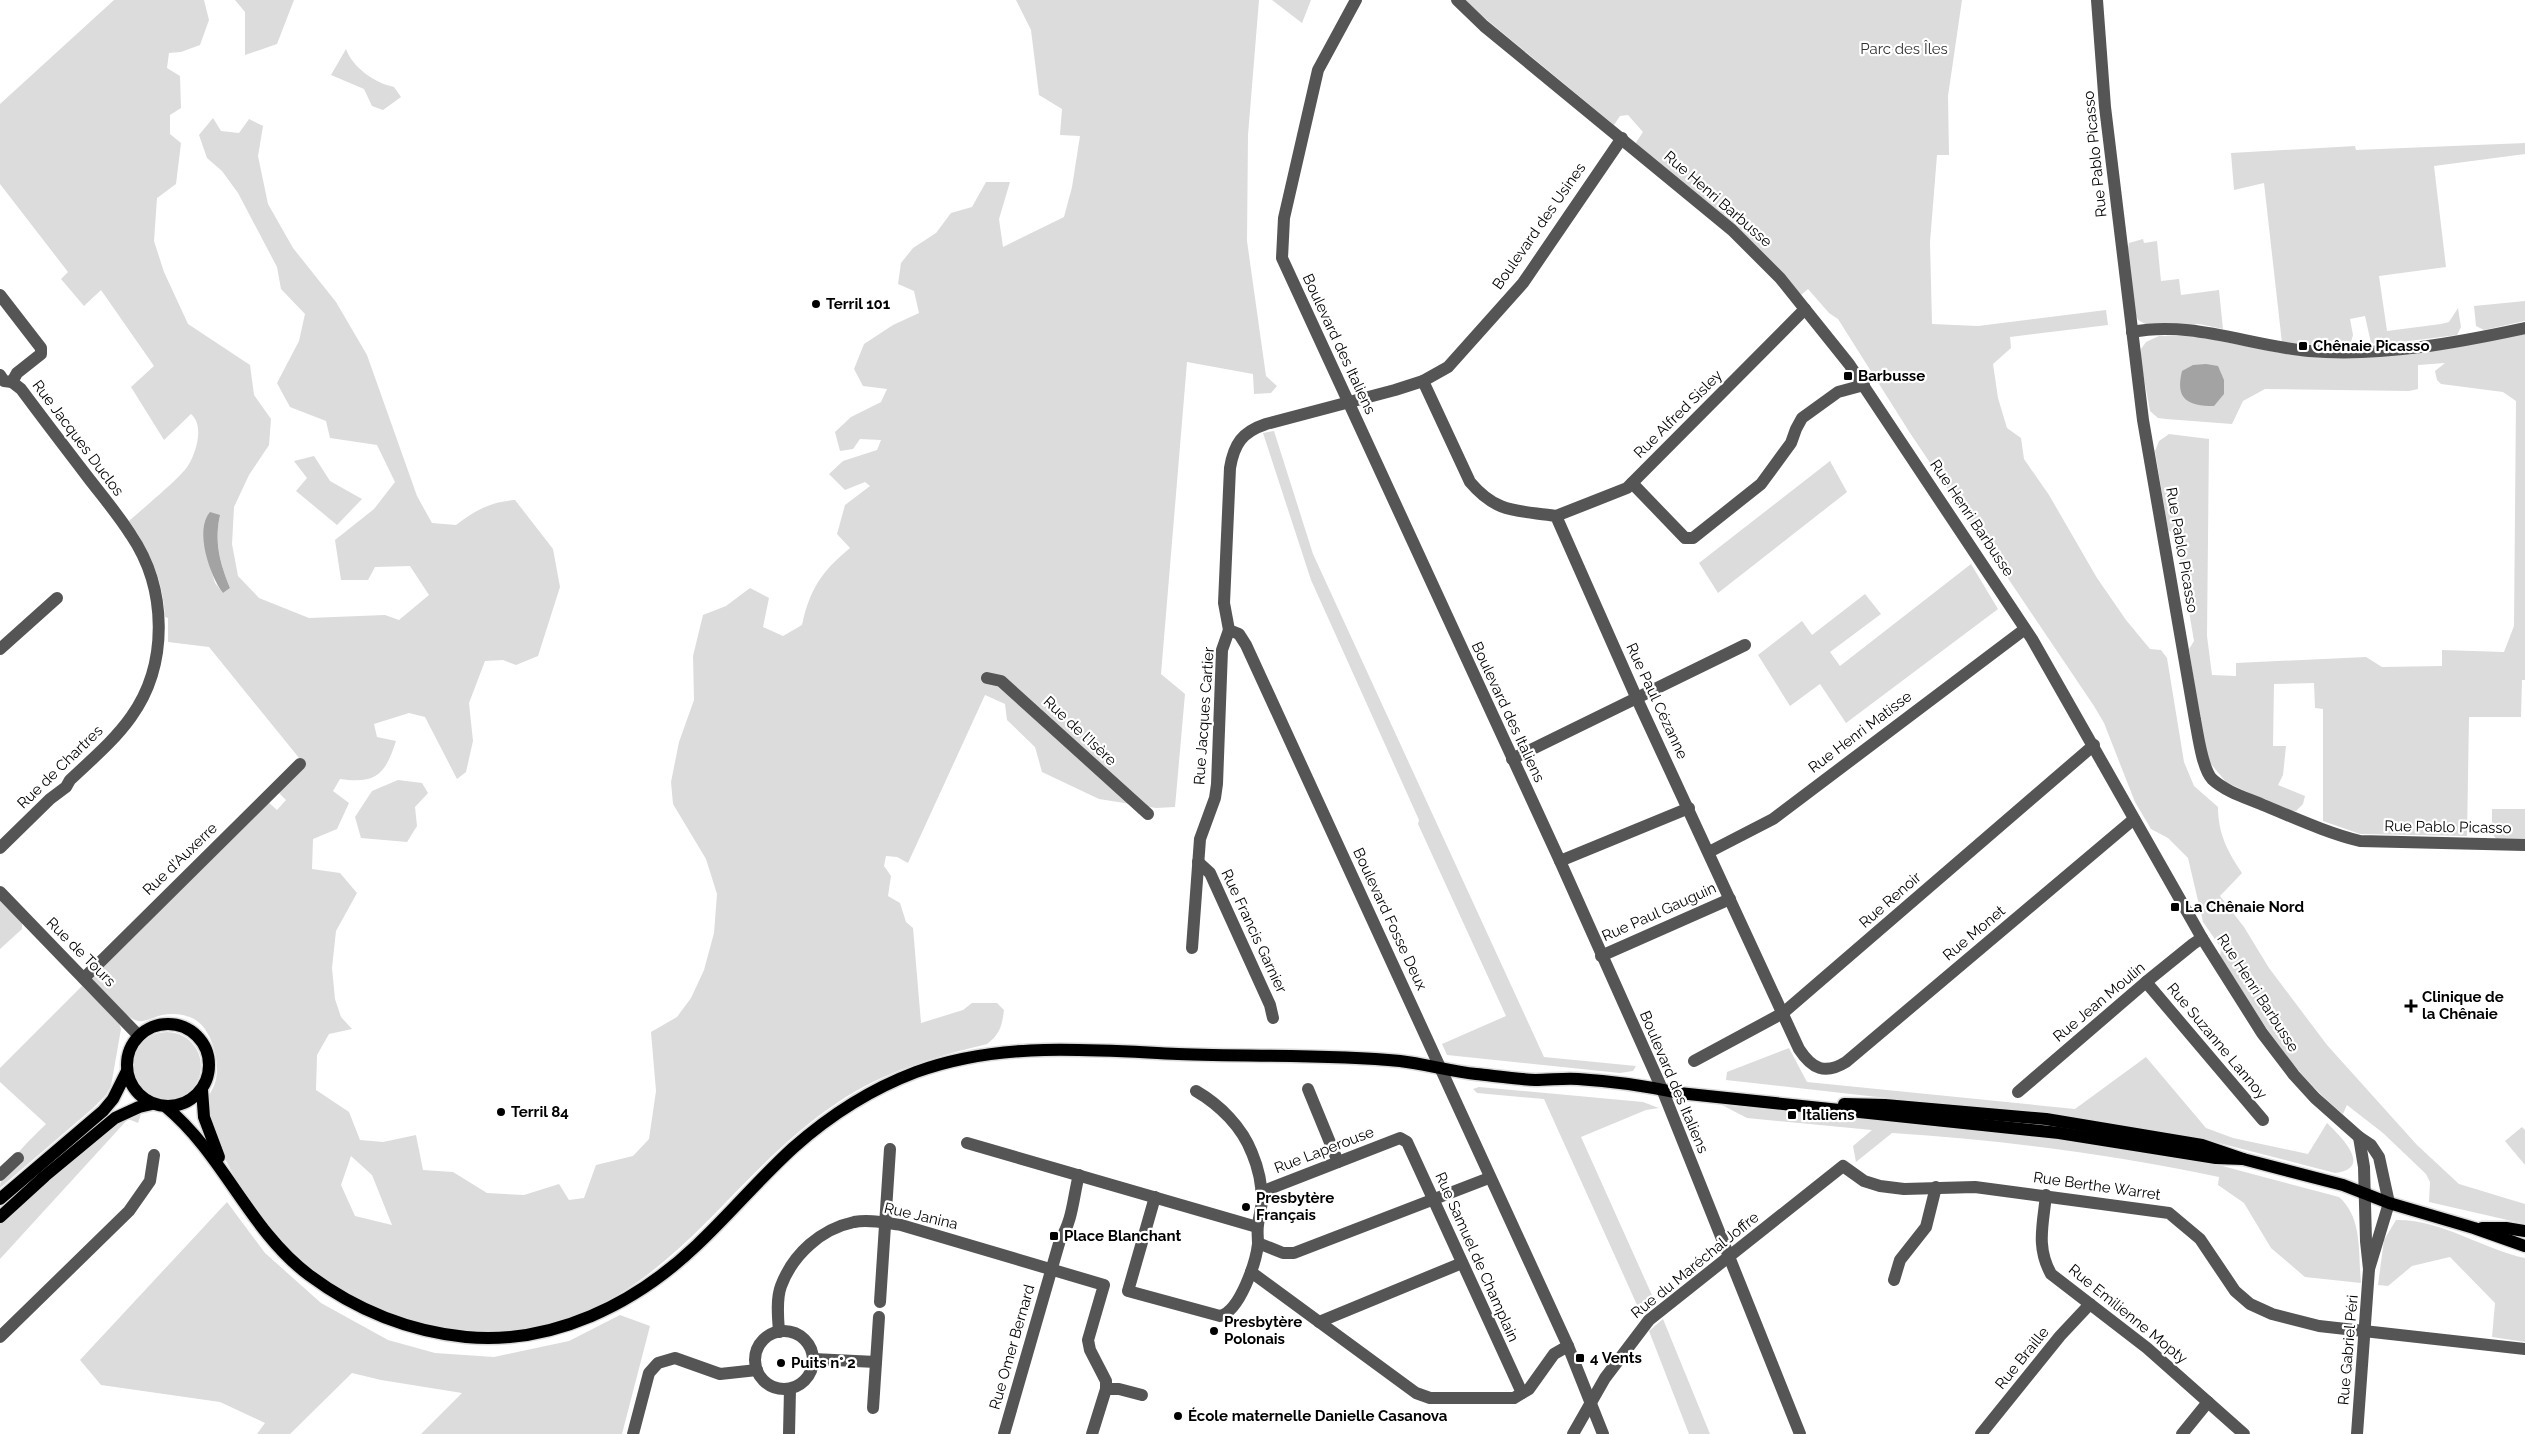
<svg xmlns="http://www.w3.org/2000/svg" width="2525" height="1434" font-family="Raleway,sans-serif">
	<style>
		.green { fill: #dcdcdc; fill-rule: evenodd }
		.water { fill: #a3a3a3 }
		.lines { fill: none; stroke-linecap: round; stroke-linejoin: round }
		.major-casing { stroke: #dbdbdb; stroke-width: 15 }
		.minor { stroke: #555; stroke-width: 12 }
		.major { stroke: #000; stroke-width: 12 }
		.poi-dot { fill: #000; stroke: #fff; stroke-width: 2 }
		.labels { text-anchor: middle; stroke-width: 4.5; stroke-linejoin: round; paint-order: stroke }
		.park-label { font-size: 15px; fill: #333; stroke: #fff }
		.street-label { font-size: 15px; fill: #000; stroke: #fff }
		.poi-label { font-size: 15px; font-weight: bold; fill: #000; stroke: #fff; text-anchor: start }
	</style>
	<rect width="100%" height="100%" fill="#fff"/>
	<g class="green">
		<path d="M114 0H204L209 20 200 45 181 52 169 53 167 68 180 76 181 108 170 115V134L181 143 176 184 157 198 154 241 164 272 188 324 250 365 254 395 271 419 269 445 249 475 234 507 232 544 238 576 259 598 309 618 385 615 399 620 429 595 410 566 375 567 368 580H341L335 540 374 509 395 482 377 445 330 438 326 421 290 407 277 383 299 341 305 314 281 289 277 267 238 193 222 171 207 158 199 135 213 118 221 131 239 133 249 119 263 126 258 156 268 204 293 248 336 302 367 355 417 496 432 523 456 525C476 510 490 502 515 500L553 549 560 587 538 656 516 665 503 660 485 661 469 703 473 741 466 772 457 779 425 717 409 713 374 724 377 737 396 741C385 775 376 784 340 779L333 791 349 803 337 829 313 839 312 869 340 873 357 893 336 931 332 968 335 999 341 1017 352 1029 329 1034 317 1055 316 1090 349 1112 360 1140 383 1142 416 1135 423 1170 453 1172 487 1193 524 1195 559 1184 569 1200 584 1198 596 1165 633 1156 649 1139 656 1091 651 1032 677 1017 691 998 704 970 714 933 717 894 706 859 673 804 671 782 679 742 694 700 693 656 703 615 726 606 750 588 769 598 763 627 783 636 802 625C810 589 821 572 850 548L837 534 845 505 870 486 865 482 845 490 829 474 843 461 877 450 881 440 860 439 853 449 840 451 835 432 851 417 881 402 887 389 863 386 854 369 864 344 893 325 919 313 914 291 898 284 901 263 913 248 936 233 951 213 972 207 986 182H1010L999 219 1003 247 1064 217 1072 187 1080 136 1060 135 1062 109 1039 95 1031 30 1016 0H1259L1248 135 1247 241 1266 376 1277 386 1271 393 1254 394 1253 374 1187 362 1161 674 1185 694 1175 807 1156 808 1099 799 1042 772 1035 747 1007 720 1005 704 985 695 908 863 897 857 886 856 884 866 891 876 888 896 900 903 906 922 913 928 921 1023 963 1010 972 1003H997L1004 1010C1002 1026 1000 1034 987 1044 934 1057 882 1072 837 1103 724 1178 667 1310 519 1329 482 1334 441 1332 406 1319 348 1299 293 1262 257 1211 236 1182 214 1144 207 1109 206 1100 210 1094 214 1086 221 1068 215 1044 205 1029 195 1015 178 1012 162 1015 154 1017 146 1022 139 1021 126 1020 98 988 91 977L267 801 277 810 286 800 277 791 304 764 209 647 168 642V618L165 617C163 580 150 551 129 521 141 510 183 476 189 464 197 450 204 425 191 414L164 440 131 387 154 366 101 290 84 306 61 279 68 272 0 184V104ZM220 515C214 541 220 563 230 588L223 593 215 583 206 553ZM351 1156 372 1175 392 1225 355 1216 341 1185Z"/>
		<polygon points="235,0 294,0 277,44 245,55 245,12"/>
		<polygon points="1272,0 1311,0 1302,23"/>
		<path d="M1463 0H1962L1948 96 1949 155H1937L1930 242 1932 324 1978 326 2106 310 2108 325 2010 337 2011 348 1993 364 1998 398 2007 428 2021 438 2024 459 2049 495 2097 578 2126 620 2150 649 2161 650 2167 658 2184 762 2194 786 2218 807C2218 834 2228 852 2242 873L2220 896 2244 927 2269 968 2327 1045 2417 1145 2459 1184 2525 1204V1224L2429 1202 2430 1182 2426 1174 2383 1133 2347 1105 2343 1114C2288 1069 2257 1014 2220 956L2221 948 2203 922 2188 858 2168 838 2151 829 2135 802 2104 723 2094 706 1910 433 1838 319 1829 313 1808 289 1800 296 1635 144 1643 132 1628 115 1620 116 1614 125Z"/>
		<path d="M346 49C353 68 375 83 394 87L401 97 383 110 372 106 364 89 331 75Z"/>
		<polygon points="2525,143 2525,154 2434,166 2446,267 2379,276 2387,331 2441,324 2449,322 2458,308 2461,327 2457,335 2378,345 2371,343 2365,316 2350,319 2353,335 2351,342 2343,347 2282,343 2264,183 2234,190 2231,153 2355,146 2356,150"/>
		<polygon points="2143,239 2144,243 2157,241 2161,281 2179,279 2181,295 2219,290 2223,329 2199,324 2147,325 2138,320 2134,311 2127,253 2129,243"/>
		<polygon points="2525,301 2525,321 2484,330 2476,326 2474,306"/>
		<polygon points="2525,334 2525,680 2522,680 2521,717 2469,717 2467,836 2360,834 2323,821 2323,709 2315,708 2314,683 2274,684 2273,746 2286,746 2283,775 2278,785 2305,796 2303,804 2296,811 2285,810 2226,782 2206,758 2189,649 2194,641 2176,535 2168,530 2155,451 2159,441 2169,434 2209,439 2207,636 2212,675 2236,676 2236,663 2366,657 2382,667 2442,666 2442,650 2504,652 2514,626 2516,401 2503,392 2441,384 2437,380 2435,371 2445,363 2418,365 2418,389 2409,391 2265,389 2243,401 2232,424 2166,419 2158,418 2150,411 2140,357 2141,349 2146,342 2159,336 2195,336 2280,353"/>
		<polygon points="1274,431 1313,554 1544,1057 1636,1066 1633,1071 1620,1073 1447,1055 1442,1044 1506,1016 1418,824 1419,820 1311,580 1263,433"/>
		<polygon points="314,456 330,481 362,499 337,525 296,491 307,478 294,461"/>
		<polygon points="1830,461 1847,492 1718,593 1699,563"/>
		<polygon points="1971,564 1998,609 1846,723 1820,684 1790,706 1758,655 1802,621 1812,635 1865,594 1881,614 1830,652 1840,666"/>
		<polygon points="398,780 422,783 428,793 415,807 417,826 407,842 361,838 355,817 372,791"/>
		<polygon points="2492,809 2525,809 2525,839 2496,839 2492,833"/>
		<polygon points="0,899 22,922 22,929 0,949"/>
		<path d="M82 986 119 1023 121 1029 111 1086 106 1095 92 1109 0 1188C0 1167 31 1139 46 1124L0 1082V1068Z"/>
		<circle cx="167" cy="1066" r="34"/>
		<path d="M1789 1048 1807 1082 2075 1109 2146 1057 2206 1128 2233 1138 2308 1154 2327 1123C2339 1135 2375 1168 2335 1173L2219 1143 2089 1121 1726 1080 1727 1072Z"/>
		<polygon points="1479,1087 1643,1102 1659,1108 1646,1110 1581,1137 1656,1304 1642,1316 1544,1099 1477,1093 1473,1089"/>
		<path d="M1722 1105 2019 1134 2132 1150 2215 1164 2339 1197C2363 1218 2358 1253 2361 1283L2305 1277 2271 1248 2244 1203 2218 1185 2219 1177C2112 1154 2001 1140 1892 1133L1856 1162 1853 1146 1872 1130 1747 1118Z"/>
		<polygon points="142,1111 138,1123 128,1119 0,1259 0,1223 112,1126"/>
		<polygon points="2522,1127 2525,1130 2525,1165 2505,1141"/>
		<polygon points="227,1202 265,1253 321,1303 388,1340 435,1353 494,1357 569,1341 620,1315 650,1326 622,1434 421,1434 462,1393 381,1380 352,1373 290,1434 257,1434 265,1423 220,1402 101,1385 80,1360"/>
		<path d="M2396 1220C2441 1219 2482 1249 2525 1258V1342L2492 1337 2495 1303 2450 1257 2412 1266 2388 1286 2378 1285 2384 1240Z"/>
		<polygon points="1663,1319 1710,1434 1689,1434 1649,1331"/>
	</g>
	<g class="water">
		<path d="M2206 364 2218 366 2224 380V394L2214 406C2187 406 2175 399 2182 371L2193 365Z"/>
		<path d="M210 512 220 515C214 542 220 563 230 588L223 593C210 576 194 530 210 512Z"/>
	</g>
	<g class="lines">
		<g class="major-casing">
			<g id="major">
				<circle cx="168" cy="1065" r="41"/>
				<polyline points="202,1090 204,1117 219,1157"/>
				<polyline points="1844,1104 1885,1105 2046,1119 2202,1145 2243,1159 2343,1185 2389,1203 2474,1228 2525,1246"/>
				<path d="M166 1107C224 1155 249 1230 309 1275 356 1310 407 1331 466 1337 553 1345 635 1304 697 1245 730 1214 759 1179 793 1148 829 1116 871 1089 916 1072 1001 1041 1089 1050 1178 1054 1252 1057 1326 1054 1400 1061 1425 1064 1450 1071 1476 1074 1495 1076 1516 1079 1535 1080 1550 1080 1564 1078 1578 1079 1613 1081 1646 1086 1679 1093L2059 1133 2216 1158 2243 1159"/>
				<polyline points="0,1199 103,1111 113,1099 127,1071"/>
				<polyline points="0,1217 45,1176 115,1118 139,1107 152,1104"/>
				<polyline points="2482,1228 2506,1228 2525,1231"/>
			</g>
		</g>
		<g class="minor">
			<polyline points="1356,0 1318,70 1284,218 1282,258 1560,861 1662,1089 1800,1434"/>
			<polyline points="1457,0 1484,26 1732,230 1780,278 1849,364 2032,639 2202,938 2262,1033 2294,1075 2315,1098 2359,1137 2371,1145 2379,1157 2389,1203 2369,1269"/>
			<path d="M2097 0 2105 107 2143 420 2195 720C2198 735 2202 768 2212 779 2226 792 2247 798 2263 805 2295 818 2327 833 2360 841L2525 845"/>
			<path d="M0 295 41 348V354L17 373 12 382 21 389C44 420 67 450 90 480 104 498 119 516 131 535 167 588 169 664 131 717 114 741 91 760 70 780L66 787 50 799 0 848"/>
			<path d="M2132 332C2191 320 2250 346 2309 351 2381 357 2455 343 2525 328"/>
			<polyline points="0,375 4,381 12,382"/>
			<path d="M1423 381 1470 482C1497 514 1517 510 1556 516L1637 699 1799 1049C1812 1069 1825 1075 1846 1062L2134 819"/>
			<polyline points="1632,483 1685,538 1693,538 1761,484 1791,443 1796,429 1802,418 1838,392 1864,385"/>
			<polyline points="1556,516 1627,488 1805,309"/>
			<polyline points="0,649 57,598"/>
			<polyline points="987,678 1001,681 1148,814"/>
			<polyline points="1512,759 1745,645"/>
			<polyline points="1709,852 1773,819 2025,629"/>
			<polyline points="1560,861 1689,808"/>
			<polyline points="1198,862 1210,873 1270,1005 1273,1018"/>
			<polyline points="0,892 139,1036"/>
			<polyline points="1192,948 1200,839 1215,798 1217,784 1222,650 1229,630"/>
			<polyline points="1601,956 1730,899"/>
			<polyline points="84,978 300,764"/>
			<polyline points="2146,982 2263,1120"/>
			<polyline points="1694,1061 1783,1013 2094,745"/>
			<polyline points="1308,1089 1338,1162"/>
			<polyline points="2018,1092 2146,982 2193,944 2202,938"/>
			<polyline points="967,1143 1257,1227"/>
			<polyline points="0,1175 18,1158"/>
			<polyline points="1261,1192 1400,1138 1407,1142 1522,1393"/>
			<path d="M2046 1195C2043 1225 2036 1247 2051 1274L2147 1348 2244 1434"/>
			<path d="M1155 1197 1128 1291 1220 1316C1240 1311 1256 1262 1258 1244 1258 1237 1257 1231 1258 1225 1259 1217 1261 1209 1262 1202 1262 1186 1258 1167 1252 1153 1242 1127 1220 1105 1196 1091"/>
			<polyline points="1258,1243 1283,1253 1294,1253 1489,1178"/>
			<polyline points="1251,1272 1416,1393 1430,1398 1514,1398 1529,1389 1554,1354 1568,1346"/>
			<polyline points="1894,1280 1900,1260 1926,1227 1936,1187"/>
			<polyline points="880,1302 890,1149"/>
			<polyline points="1319,1322 1462,1263"/>
			<circle cx="784" cy="1360" r="29"/>
			<path d="M779 1332C778 1318 776 1299 781 1286 793 1254 821 1229 854 1222 870 1219 885 1223 901 1225L1104 1285 1088 1340 1090 1350 1106 1381V1389L1092 1434"/>
			<polyline points="0,1337 129,1211 150,1181 154,1155"/>
			<polyline points="813,1359 876,1362"/>
			<polyline points="1106,1389 1119,1389 1142,1395"/>
			<polyline points="873,1408 879,1317"/>
			<polyline points="633,1434 649,1373 658,1363 675,1358 720,1374 757,1370"/>
			<polyline points="789,1434 790,1389"/>
			<path d="M1004 1434 1060 1240C1073 1220 1073 1197 1079 1175"/>
			<polyline points="1573,1434 1605,1378 1649,1320 1843,1166 1864,1181 1880,1186 1904,1189 1975,1187 2169,1213 2200,1239 2235,1291 2250,1304 2272,1314 2319,1326 2525,1349"/>
			<path d="M1603 1434 1568 1346 1246 645 1239 634 1229 630 1224 603 1230 468C1234 444 1242 432 1266 424L1395 390 1423 381 1448 367 1523 283 1622 138"/>
			<polyline points="1981,1434 2060,1336 2090,1304"/>
			<polyline points="2182,1434 2208,1402"/>
			<polyline points="2357,1434 2369,1269 2366,1241 2364,1167 2359,1137"/>
		</g>
		<use href="#major" class="major"/>
	</g>
	<g class="poi-dot">
		<circle cx="816" cy="304" r="5"/>
		<rect x="2298" y="341" width="10" height="10" rx="2.5"/>
		<rect x="1843" y="371" width="10" height="10" rx="2.5"/>
		<rect x="2170" y="902" width="10" height="10" rx="2.5"/>
		<path d="M2408.5 998.5h5v5h5v5h-5v5h-5v-5h-5v-5h5z"/>
		<circle cx="501" cy="1112" r="5"/>
		<rect x="1787" y="1110" width="10" height="10" rx="2.5"/>
		<circle cx="1246" cy="1207" r="5"/>
		<rect x="1049" y="1231" width="10" height="10" rx="2.5"/>
		<circle cx="1214" cy="1331" r="5"/>
		<rect x="1575" y="1353" width="10" height="10" rx="2.5"/>
		<circle cx="781" cy="1363" r="5"/>
		<circle cx="1178" cy="1416" r="5"/>
	</g>
	<g class="labels">
		<g class="park-label">
			<text x="1904" y="54">Parc des Îles</text>
		</g>
		<g class="street-label">
			<text transform="translate(2095 154) rotate(-96)" y="5">Rue Pablo Picasso</text>
			<text transform="translate(1718 199) rotate(41)" y="5">Rue Henri Barbusse</text>
			<text transform="translate(1539 226) rotate(-55)" y="5">Boulevard des Usines</text>
			<text transform="translate(1339 344) rotate(65)" y="5">Boulevard des Italiens</text>
			<text transform="translate(1678 414) rotate(-45)" y="5">Rue Alfred Sisley</text>
			<text transform="translate(78 438) rotate(53)" y="5">Rue Jacques Duclos</text>
			<text transform="translate(1972 518) rotate(56)" y="5">Rue Henri Barbusse</text>
			<text transform="translate(2182 550) rotate(80)" y="5">Rue Pablo Picasso</text>
			<text transform="translate(1657 701) rotate(65)" y="5">Rue Paul Cézanne</text>
			<text transform="translate(1508 712) rotate(65)" y="5">Boulevard des Italiens</text>
			<text transform="translate(1204 716) rotate(-86)" y="5">Rue Jacques Cartier</text>
			<text transform="translate(1080 731) rotate(43)" y="5">Rue de l'Isère</text>
			<text transform="translate(1860 732) rotate(-37)" y="5">Rue Henri Matisse</text>
			<text transform="translate(60 767) rotate(-44)" y="5">Rue de Chartres</text>
			<text transform="translate(2448 827) rotate(1)" y="5">Rue Pablo Picasso</text>
			<text transform="translate(180 859) rotate(-44)" y="5">Rue d'Auxerre</text>
			<text transform="translate(1890 900) rotate(-41)" y="5">Rue Renoir</text>
			<text transform="translate(1659 912) rotate(-24)" y="5">Rue Paul Gauguin</text>
			<text transform="translate(1390 919) rotate(65)" y="5">Boulevard Fosse Deux</text>
			<text transform="translate(1254 931) rotate(65)" y="5">Rue Francis Garnier</text>
			<text transform="translate(1974 933) rotate(-40)" y="5">Rue Monet</text>
			<text transform="translate(81 952) rotate(45)" y="5">Rue de Tours</text>
			<text transform="translate(2258 993) rotate(57)" y="5">Rue Henri Barbusse</text>
			<text transform="translate(2099 1002) rotate(-40)" y="5">Rue Jean Moulin</text>
			<text transform="translate(2217 1041) rotate(50)" y="5">Rue Suzanne Lannoy</text>
			<text transform="translate(1674 1082) rotate(67)" y="5">Boulevard des Italiens</text>
			<text transform="translate(1324 1150) rotate(-21)" y="5">Rue Laperouse</text>
			<text transform="translate(2097 1186) rotate(8)" y="5">Rue Berthe Warret</text>
			<text transform="translate(921 1216) rotate(13)" y="5">Rue Janina</text>
			<text transform="translate(1477 1257) rotate(66)" y="5">Rue Samuel de Champlain</text>
			<text transform="translate(1695 1265) rotate(-39)" y="5">Rue du Maréchal Joffre</text>
			<text transform="translate(2128 1314) rotate(39)" y="5">Rue Emilienne Mopty</text>
			<text transform="translate(1012 1347) rotate(-74)" y="5">Rue Omer Bernard</text>
			<text transform="translate(2348 1350) rotate(-85)" y="5">Rue Gabriel Péri</text>
			<text transform="translate(2022 1358) rotate(-51)" y="5">Rue Braille</text>
		</g>
		<g class="poi-label">
			<text x="826" y="309">Terril 101</text>
			<text x="2313" y="351">Chênaie Picasso</text>
			<text x="1858" y="381">Barbusse</text>
			<text x="2185" y="912">La Chênaie Nord</text>
			<text x="2422" y="1002">Clinique de<tspan x="2422" dy="17">la Chênaie</tspan></text>
			<text x="511" y="1117">Terril 84</text>
			<text x="1802" y="1120">Italiens</text>
			<text x="1256" y="1203">Presbytère<tspan x="1256" dy="17">Français</tspan></text>
			<text x="1064" y="1241">Place Blanchant</text>
			<text x="1224" y="1327">Presbytère<tspan x="1224" dy="17">Polonais</tspan></text>
			<text x="1590" y="1363">4 Vents</text>
			<text x="791" y="1368">Puits n° 2</text>
			<text x="1188" y="1421">École maternelle Danielle Casanova</text>
		</g>
	</g>
</svg>
